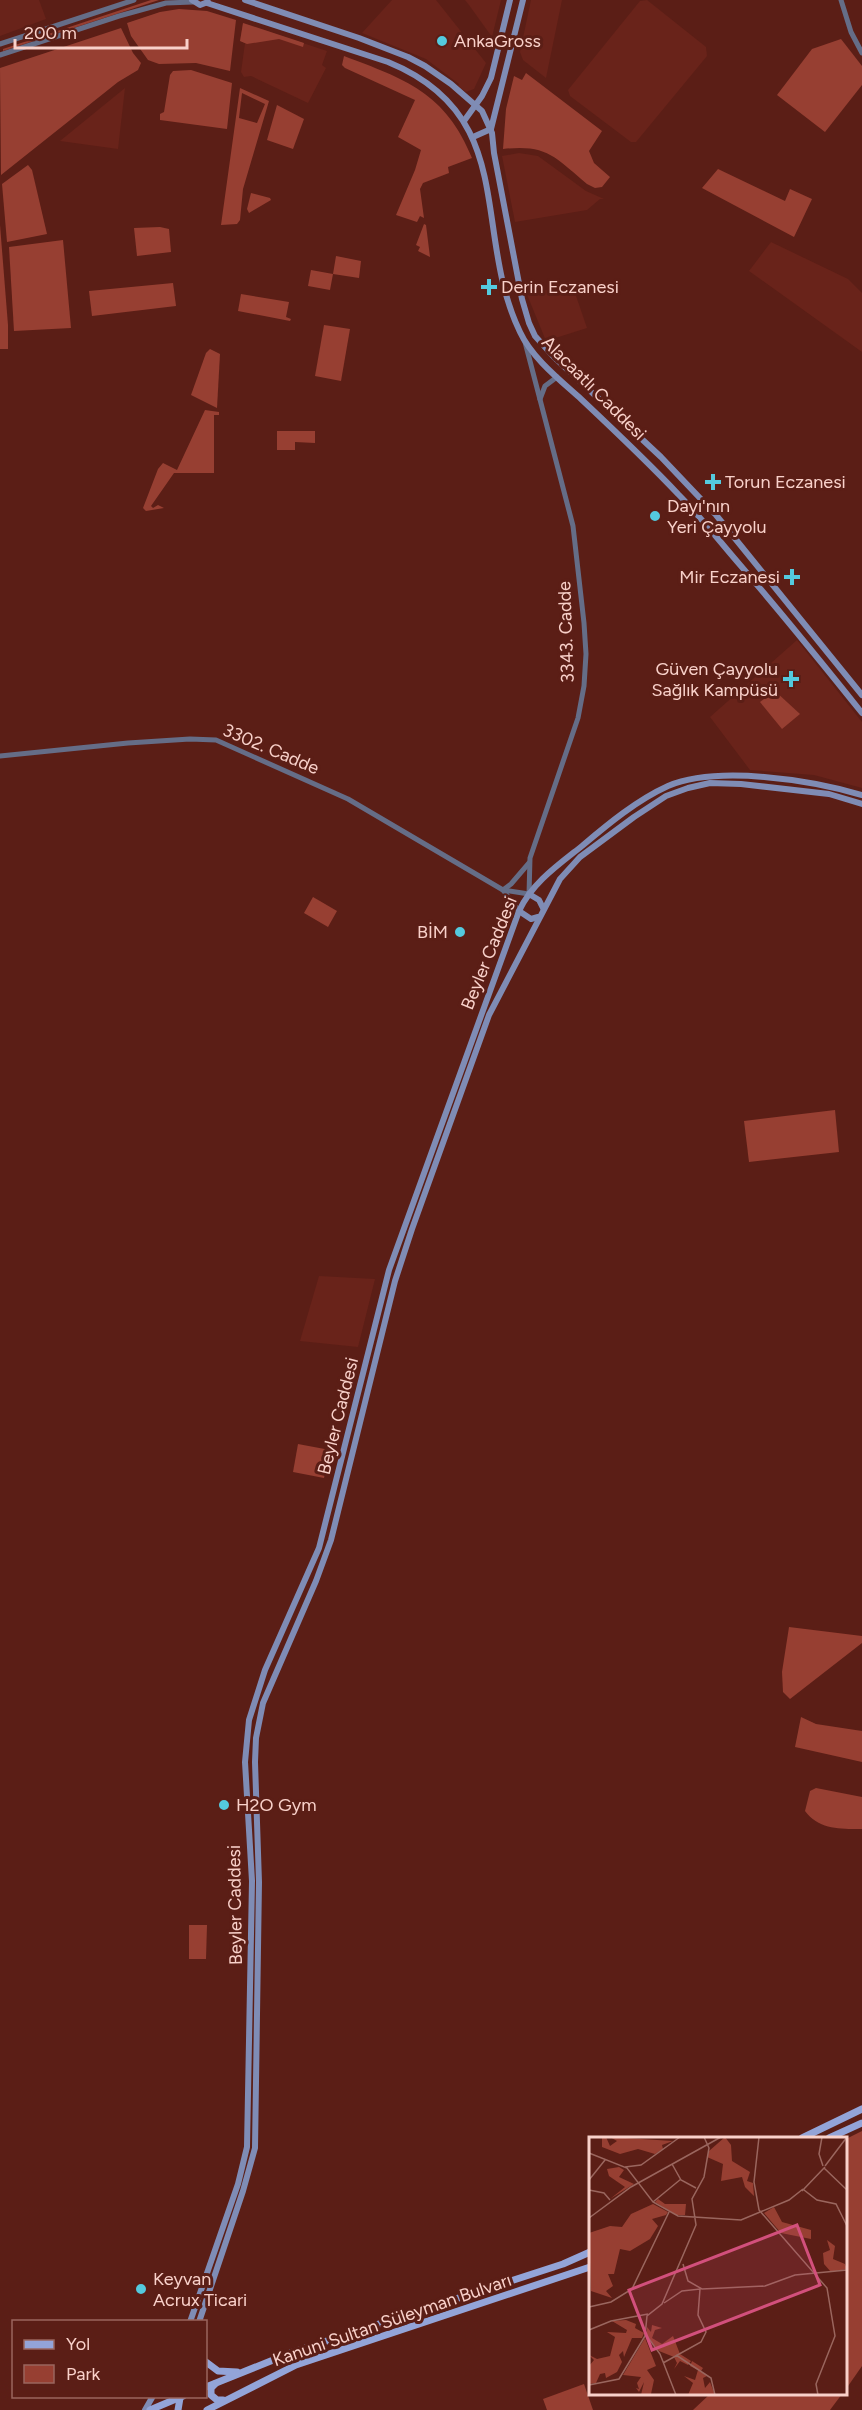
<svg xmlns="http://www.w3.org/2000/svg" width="862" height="2410" font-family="Figtree,sans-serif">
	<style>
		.built { fill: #69231a }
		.green { fill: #973f32; fill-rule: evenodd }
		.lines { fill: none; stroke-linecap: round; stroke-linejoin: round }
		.tertiary { stroke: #656d87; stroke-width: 5 }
		.secondary { stroke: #7f8cb5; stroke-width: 6 }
		.primary { stroke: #93a4d8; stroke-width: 7 }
		.poi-dot { fill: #54cade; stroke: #5b1e16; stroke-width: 2 }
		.labels { text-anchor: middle; stroke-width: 6; stroke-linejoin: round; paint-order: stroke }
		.poi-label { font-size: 18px; fill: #f9d1ca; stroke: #5b1e16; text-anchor: start }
		.street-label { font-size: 18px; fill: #f9d1ca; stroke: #5b1e16 }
		.inset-road { fill: none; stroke: #9a665e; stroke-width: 1.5 }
		.view { fill: #d2507c; fill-opacity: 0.15; stroke: #d2507c; stroke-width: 3 }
		.inset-edge { fill: none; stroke: #f9d1ca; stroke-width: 3 }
	</style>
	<rect width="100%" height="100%" fill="#5b1e16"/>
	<g class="built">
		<polygon points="0,0 39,0 46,19 0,36"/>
		<polygon points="392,0 436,0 486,63 474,89 466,92 458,86 459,84 426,59 362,33"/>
		<polygon points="465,0 501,0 492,37 469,5"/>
		<polygon points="531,0 562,0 546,78 523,60 520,52"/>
		<polygon points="647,0 706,47 707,56 636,142 631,142 570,96 568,90 640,1"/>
		<polygon points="243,23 327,51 322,65 326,68 308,103 251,76 244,77 241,72 245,43 240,41"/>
		<polygon points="125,88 118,149 60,141"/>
		<polygon points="519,153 538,156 586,191 604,199 600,199 587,210 515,222 502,156"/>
		<polygon points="771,242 848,279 862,293 862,352 749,271"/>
		<polygon points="573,287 587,328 546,341 526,292"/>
		<polygon points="797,640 862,722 862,788 814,775 750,770 710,717"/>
		<polygon points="319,1276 375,1279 358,1347 300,1341"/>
	</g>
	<g class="green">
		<polygon points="151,0 159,0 3,51 3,49"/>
		<polygon points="179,9 207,11 236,20 230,71 196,63 159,64 148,60 131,36 127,23 160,12"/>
		<polygon points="243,23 304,43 303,47 279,39 247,44 240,41"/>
		<polygon points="121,28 133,53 141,63 138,70 118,82 1,175 0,68"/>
		<polygon points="841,39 862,66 862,85 825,132 777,95 812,49"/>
		<path d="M344 56C405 79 446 93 472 158L448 167 449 173 423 183 420 189 424 218 420 216 417 222 396 215 415 170 421 150 398 137 415 100 345 68 342 65Z"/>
		<polygon points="191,70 232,83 227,129 160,120 160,114 164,112 170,75 173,71"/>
		<path d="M526 73 602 131 589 151 594 163 610 177 602 187 595 188 587 184C555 157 547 144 503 149L506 109 514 76 522 80Z"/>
		<path d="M240 88 269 101 243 189 240 220 237 224 221 225ZM242 93 265 104 257 123 239 118Z"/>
		<polygon points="277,105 304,119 293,149 267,140"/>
		<polygon points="28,165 32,170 47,234 7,242 2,184"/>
		<polygon points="718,169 785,201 790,189 812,199 794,237 702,188"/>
		<polygon points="251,193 270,198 271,200 249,213 247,209"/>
		<polygon points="424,224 426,225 430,257 418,251 420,247 416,245"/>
		<polygon points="0,225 8,325 8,349 0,349"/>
		<polygon points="160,227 169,229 171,252 137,256 134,228"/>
		<polygon points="63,240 71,328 14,331 9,247"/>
		<polygon points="336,256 361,261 359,278 333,274 330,290 308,286 311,270 333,274"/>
		<polygon points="173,283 176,306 92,316 89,291"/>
		<polygon points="241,294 289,302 286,317 291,319 290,321 238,311"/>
		<polygon points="324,325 350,329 341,381 315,376"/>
		<polygon points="210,349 220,354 217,408 191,395 206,353"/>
		<polygon points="205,410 219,412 219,415 214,415 214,473 174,473 151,506 153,508 158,505 164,508 146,511 143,508 158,469 163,463 177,470"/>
		<polygon points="277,431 315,431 315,443 295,442 295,450 277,450"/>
		<polygon points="775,691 800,714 782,729 760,702"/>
		<polygon points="313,897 337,911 328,927 304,913"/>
		<polygon points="835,1110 839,1152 749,1162 744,1121"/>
		<polygon points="298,1444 330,1450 324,1478 293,1472"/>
		<polygon points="789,1627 862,1636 862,1643 790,1699 783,1692 782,1672"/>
		<polygon points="801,1717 816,1724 862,1731 862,1762 795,1747"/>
		<path d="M816 1788 862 1797V1829C841 1829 819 1830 805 1811L810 1791Z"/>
		<polygon points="189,1925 207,1925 206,1959 189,1959"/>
		<polygon points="862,2131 862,2366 846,2389 846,2139"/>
		<polygon points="584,2384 593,2410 547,2410 543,2399"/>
		<polygon points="710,2394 842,2394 830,2410 693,2410"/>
	</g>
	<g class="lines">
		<g class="tertiary">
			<polyline points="841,0 851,32 862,53"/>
			<polyline points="0,44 134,0"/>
			<polyline points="0,55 119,16 166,3 193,2"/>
			<polyline points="540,399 545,386 557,377"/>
			<polyline points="0,756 128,743 190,739 216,740 348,799 503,890 529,894 530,858 578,718 584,686 586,654 584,623 573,526 525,342"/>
			<polyline points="503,890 511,884 529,863"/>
			<polyline points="503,890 519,911"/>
		</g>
		<g class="secondary">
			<polyline points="192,0 200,5 208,2"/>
			<polyline points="245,0 359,38 408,57 425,66 451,84 482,111 492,133 494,153 522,299 529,323 535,336 554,357 661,457 716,515 862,695"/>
			<path d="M207 3 388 62C520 116 471 230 520 332 532 358 560 380 581 399 614 430 647 461 678 494 701 517 720 542 741 566 782 614 822 663 862 713"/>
			<polyline points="464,121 482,96 491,78 510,0"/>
			<polyline points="491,129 523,0"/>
			<polyline points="473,137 491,129"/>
			<polyline points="529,894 539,900 543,908"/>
			<polyline points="519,911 531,919 538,917"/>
			<path d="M190 2322 238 2184 247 2147 252 1881 245 1762 249 1720 265 1670 319 1548 389 1270 519 911C532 883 558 865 582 846 608 824 637 800 668 786 718 765 810 780 862 795"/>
			<polyline points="199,2322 243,2191 255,2148 259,1882 255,1762 256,1738 263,1703 316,1581 331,1540 395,1281 412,1229 489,1015 560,879 580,857 634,817 666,796 688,788 710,783 741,784 829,794 862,804"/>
			<polyline points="145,2410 153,2396"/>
		</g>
		<g class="primary">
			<polyline points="802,2138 862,2109"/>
			<polyline points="829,2138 862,2123"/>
			<polyline points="206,2362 218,2371 237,2372"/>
			<polyline points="215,2384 211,2388 211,2395 217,2400 223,2400"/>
			<polyline points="206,2387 293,2352 563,2264 590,2252"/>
			<polyline points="150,2410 183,2396"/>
			<polyline points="178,2410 180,2398"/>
			<polyline points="207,2410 296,2365 590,2267"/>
		</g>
	</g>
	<g class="poi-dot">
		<circle cx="442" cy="41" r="6"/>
		<path d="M486 278h6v6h6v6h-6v6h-6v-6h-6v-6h6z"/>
		<path d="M710 473h6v6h6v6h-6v6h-6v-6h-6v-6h6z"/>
		<circle cx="655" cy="516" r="6"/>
		<path d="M789 568h6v6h6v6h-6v6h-6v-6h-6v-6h6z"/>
		<path d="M788 670h6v6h6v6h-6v6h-6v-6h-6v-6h6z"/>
		<circle cx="460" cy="932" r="6"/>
		<circle cx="224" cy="1805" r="6"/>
		<circle cx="141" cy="2289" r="6"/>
	</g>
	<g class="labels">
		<g class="poi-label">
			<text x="454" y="47">AnkaGross</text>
			<text x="501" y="293">Derin Eczanesi</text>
			<text x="725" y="488">Torun Eczanesi</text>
			<text x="667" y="512">Dayı'nın<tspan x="667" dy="21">Yeri Çayyolu</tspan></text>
			<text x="780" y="583" text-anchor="end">Mir Eczanesi</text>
			<text x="778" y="675" text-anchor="end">Güven Çayyolu<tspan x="778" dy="21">Sağlık Kampüsü</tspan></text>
			<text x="448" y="938" text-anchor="end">BİM</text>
			<text x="236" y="1811">H2O Gym</text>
			<text x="153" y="2285">Keyvan<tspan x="153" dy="21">Acrux Ticari</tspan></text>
		</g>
		<g class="street-label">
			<text transform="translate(594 388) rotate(45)" y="6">Alacaatlı Caddesi</text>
			<text transform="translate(566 632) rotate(-92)" y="6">3343. Cadde</text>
			<text transform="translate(271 749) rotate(23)" y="6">3302. Cadde</text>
			<text transform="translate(489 953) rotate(-68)" y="6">Beyler Caddesi</text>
			<text transform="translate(338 1416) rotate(-76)" y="6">Beyler Caddesi</text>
			<text transform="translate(235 1905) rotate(-91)" y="6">Beyler Caddesi</text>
			<text transform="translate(392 2320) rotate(-19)" y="6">Kanuni Sultan Süleyman Bulvarı</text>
		</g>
	</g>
	<g transform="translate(589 2137)">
		<rect width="258" height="258" fill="#5b1e16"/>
		<path d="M13 0H17L21 9 28 4 21 0 84 4 73 8 74 12 66 17 49 12 31 17 13 10ZM136 0 142 8 143 24 161 35 158 44 164 46 165 59 156 50 153 40 132 44 134 27 118 20 120 14ZM30 30 35 33 30 40 45 47 21 62 36 50 20 39 18 32ZM69 62 76 67H97L96 78H87L66 65ZM64 67 79 75 77 78 63 82 69 89 61 102 41 114 31 112 25 137H19L24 149 17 154 23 161 2 154 0 96 21 89 33 90 42 77ZM185 70 193 85 222 93V102L192 96 175 76ZM238 103 246 109 244 122 256 127 258 132 242 135 235 127 234 116 241 113ZM37 183 47 187 46 191 55 196 53 201H43L35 220 34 214 30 218 33 225 28 235 17 241 16 236 11 237 7 246 0 247V229L5 223 0 218 8 222 21 219 26 200 18 195 37 196 38 193 23 184ZM63 188 73 191 66 193 63 201 73 207 84 199 91 217 102 224 99 228 91 224 85 232 88 226 85 220 70 214 58 199V190L62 195ZM56 201 67 229 58 233 65 243 62 257 52 258 55 245 50 255 47 251 50 252 48 246 52 240 34 238ZM103 224 114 231 112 234 118 239 114 241 116 251 121 245 126 258H99L104 246 95 239 106 243 109 233 101 229Z" fill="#973f32"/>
		<path class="inset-road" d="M142 0H171M170 0 165 45 170 73 238 151 246 199 227 247 229 258M233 0 230 17 234 29M0 16 38 31 64 65 89 79 152 83 200 63 214 52M83 27 92 43 107 51M236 29 258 0M36 30 52 28 91 0M235 31 258 53M0 43 16 23M0 53 15 56 21 63M215 53 228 63 247 67 258 89M213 54 236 30M64 65 92 42M0 81 42 50 132 0M94 127 99 144 113 152 176 149 206 138 258 133M0 170 22 165 43 152 80 75M0 193 22 184 59 177M56 199 58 179 73 167 107 88 103 62 115 40 120 11 115 0M58 199 71 217 87 258M87 218 122 241 126 258M74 226 112 205 117 195 109 178 111 152 93 154 75 166M0 248 30 242 56 199"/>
		<path class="view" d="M208 88 231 148 63 213 40 153Z"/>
		<rect width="258" height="258" class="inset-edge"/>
	</g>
	<rect x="12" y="2320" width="195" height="78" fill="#5b1e16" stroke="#9a665e" stroke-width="1.5"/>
	<rect x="24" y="2340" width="30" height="9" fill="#93a4d8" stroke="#9a665e" stroke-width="1.5"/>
	<text x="66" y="2350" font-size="18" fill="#f9d1ca">Yol</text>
	<rect x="24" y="2365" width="30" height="18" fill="#973f32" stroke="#9a665e" stroke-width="1.5"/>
	<text x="66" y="2380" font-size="18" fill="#f9d1ca">Park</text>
	<path d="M15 39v9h172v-9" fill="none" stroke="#f9d1ca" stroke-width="3"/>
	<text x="24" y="39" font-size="18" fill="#f9d1ca" stroke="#5b1e16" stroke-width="4.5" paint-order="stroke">200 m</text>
</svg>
